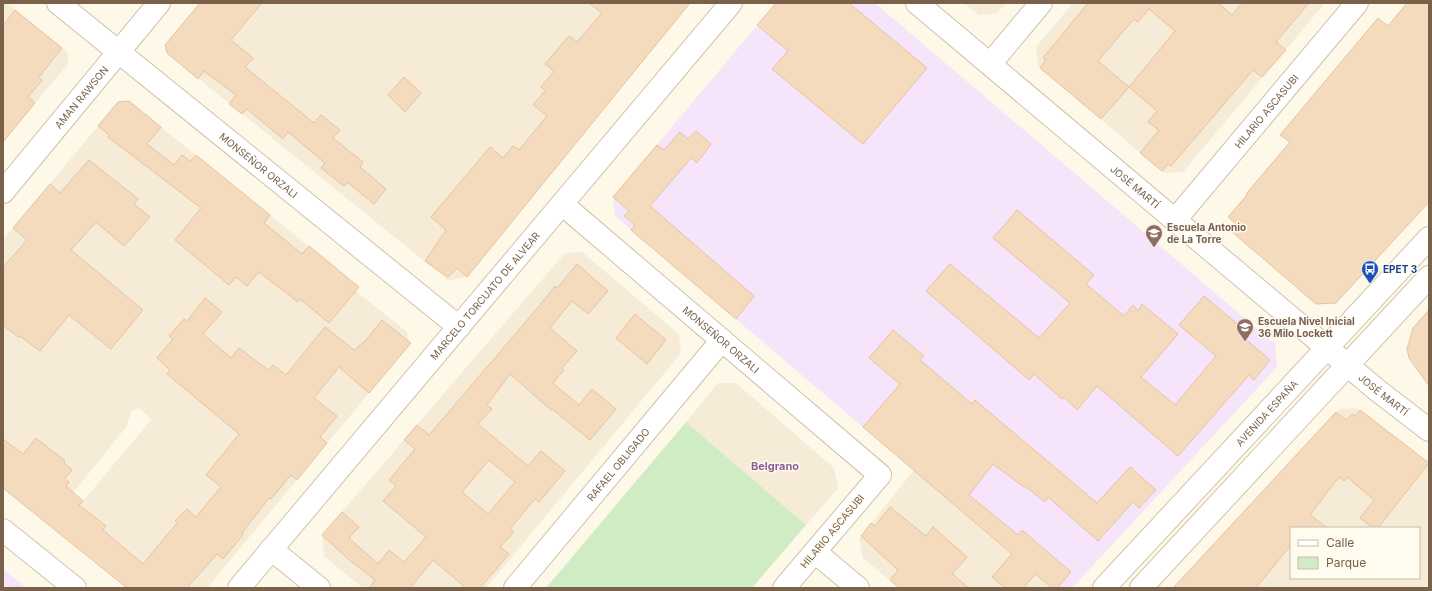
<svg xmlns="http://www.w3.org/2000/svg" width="1432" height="591" font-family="Inter,sans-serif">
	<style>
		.residential { fill: #f5ebd6; fill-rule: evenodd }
		.education { fill: #f5e4fa }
		.green { fill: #d0ecc5 }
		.building { fill: #f4dbbe; stroke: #e7c39e; fill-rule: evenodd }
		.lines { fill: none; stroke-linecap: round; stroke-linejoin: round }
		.street-casing { stroke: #d0c1ac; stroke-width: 24 }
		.secondary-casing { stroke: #d3c2aa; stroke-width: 24 }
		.street { stroke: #fff; stroke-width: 22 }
		.secondary { stroke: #fff; stroke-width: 22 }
		.labels { text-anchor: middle; stroke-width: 3; stroke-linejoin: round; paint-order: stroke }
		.street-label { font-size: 10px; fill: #79614a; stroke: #fffbef }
		.education-label { font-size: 10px; font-weight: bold; fill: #785e54; stroke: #fffbef; text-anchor: start }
		.transit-label { font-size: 10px; font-weight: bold; fill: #164399; stroke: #fffbef; text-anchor: start }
		.neighbourhood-label { font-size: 11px; font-weight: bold; fill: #8b6295; stroke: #fffbef }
	</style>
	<rect width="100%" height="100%" fill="#fdf8e8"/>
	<g class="residential">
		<polygon points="3,3 7,3 68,53 68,64 3,141"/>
		<polygon points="200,3 689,3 468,276 449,281 167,53 165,45"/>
		<polygon points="964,3 1006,3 997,13 979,15"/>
		<polygon points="1073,3 1325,3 1183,172 1164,173 1038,66 1036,47"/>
		<polygon points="129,101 359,287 356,291 407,332 409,345 207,588 127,588 57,532 152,419 139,408 131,411 127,426 48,524 3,488 3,240 118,102"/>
		<polygon points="582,252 679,334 681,353 486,588 363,588 324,556 322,535 565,253"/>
		<polygon points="718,383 736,383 834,468 838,488 806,525 686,422"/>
		<path d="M1357 408 1429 463V588H1174L1340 409ZM1291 528H1419V578H1291Z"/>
		<polygon points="914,470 939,492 1052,588 899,588 863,558 859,539"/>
	</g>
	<g class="education">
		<polygon points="776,3 875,3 1275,344 1277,367 1072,588 1052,588 615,216 613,197"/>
		<polygon points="3,569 26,588 3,588"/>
	</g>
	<polygon class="green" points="686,422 806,525 752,588 546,588"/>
	<g class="building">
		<polygon points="200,3 262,3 231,40 253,58 245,67 314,123 321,115 340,130 333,138 363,162 360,167 386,189 374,204 347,182 344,186 321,168 325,163 288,132 283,139 247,109 242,114 229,104 236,95 204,71 198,79 167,53 165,45"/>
		<polygon points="589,3 690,3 467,277 457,268 448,277 425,261 446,230 431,217 490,147 503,158 513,146 519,150 547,116 533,105 545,91 541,87 554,71 545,64 569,36 577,42 602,13"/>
		<polygon points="776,3 849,3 927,68 863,144 772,69 788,51 757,25"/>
		<polygon points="1088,3 1218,3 1232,15 1242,3 1309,3 1276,42 1286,50 1262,77 1253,70 1171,166 1168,164 1162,171 1140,153 1159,130 1148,122 1157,111 1129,87 1175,31 1149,9 1138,22 1134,19 1098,61 1129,87 1101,119 1040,68 1046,60 1043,58"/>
		<polygon points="1407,3 1429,3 1429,202 1336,303 1316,304 1231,231 1237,225 1228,217 1247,195 1246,194 1290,142 1280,135 1378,18 1388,26"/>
		<polygon points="15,10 62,48 39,77 42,80 28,97 35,103 3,142 3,26"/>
		<polygon points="404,77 421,93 405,112 388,95"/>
		<polygon points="129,101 161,127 147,144 174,165 182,155 190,161 196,155 270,215 264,223 302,254 309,246 359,287 329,323 300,299 298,302 259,272 247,286 236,277 229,285 175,240 201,208 108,137 109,135 98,126 118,102"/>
		<polygon points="696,131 711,144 697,163 691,158 650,206 754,296 736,319 631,230 635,225 624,216 629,211 613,197 657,145 664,150 680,132 688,139"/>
		<polygon points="89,160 138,199 134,204 150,217 124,246 96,222 71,250 143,310 111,349 69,315 40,351 20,336 19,338 3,325 3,267 27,240 13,228 50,184 60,193"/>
		<polygon points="1017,210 1094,275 1086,284 1124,316 1133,305 1138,311 1142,304 1178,334 1141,377 1175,405 1216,356 1179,325 1204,296 1241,327 1237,332 1270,360 1254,380 1249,375 1178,456 1097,386 1077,410 1064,397 1062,399 1034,374 1029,380 926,291 950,264 1039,338 1070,303 993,238"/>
		<path d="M577 264 608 291 588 314 572 301 550 328 577 351 562 368 564 370 553 383 579 405 592 389 616 409 590 440 552 409 551 410 510 374 487 405 492 409 478 424 528 466 541 451 565 471 539 502 535 499 510 529 514 532 500 547 509 554 480 588H466L433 560 410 588H369L375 580 347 558 322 535 342 512 359 527 349 538 378 564 389 550 404 562 426 537 383 501 396 486 389 480 415 449 404 440 417 425 429 435 540 305 555 286 557 288ZM489 460 515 482 488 514 462 492Z"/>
		<polygon points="205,298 222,312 203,334 231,358 239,348 268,370 273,365 286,375 325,327 354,350 366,340 382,320 411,343 369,393 339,367 314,398 337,416 320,437 327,443 297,480 291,475 271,499 269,498 242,533 243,535 223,559 217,554 187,588 127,588 3,488 3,439 23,454 36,438 65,461 64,463 72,470 65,478 69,482 66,486 83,501 79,505 106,526 103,530 143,564 177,523 175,521 187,509 196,517 221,487 206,475 239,434 167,374 170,370 157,358 173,339 169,336 184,319 187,321"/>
		<polygon points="1429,310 1429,386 1409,358 1407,349 1413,328"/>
		<polygon points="635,314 666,340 647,364 616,338"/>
		<polygon points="893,330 924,356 920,360 972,404 975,400 1097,503 1130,467 1156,490 1139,508 1133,502 1098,541 1048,497 1045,502 1025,486 1024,487 993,464 969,495 1018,535 1022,530 1071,572 1057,588 1052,588 1035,574 1024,588 1005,588 992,577 1012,554 863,427 900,384 869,358"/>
		<polygon points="1360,410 1429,463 1378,528 1373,528 1360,518 1374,500 1347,477 1344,481 1339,477 1310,515 1327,528 1291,528 1291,545 1256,588 1173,588 1336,412 1346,420 1352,414 1355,416"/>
		<polygon points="890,507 926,536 933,527 967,557 952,574 969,588 899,588 890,580 898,570 861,536 871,523 875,526"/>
	</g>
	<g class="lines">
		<g class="street-casing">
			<g id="street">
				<path id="s1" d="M58 3 459 327"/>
				<path id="s2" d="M917 3 1377 390 1429 430"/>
				<polyline points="990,64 1041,3"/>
				<path id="s3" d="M3 192 159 3"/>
				<path id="s4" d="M562 204 880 475 784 588"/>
				<path id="s5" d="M1175 220 1357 3"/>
				<polyline points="271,549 319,588"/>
				<polyline points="815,552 858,588"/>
				<path id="s6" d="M515 588 722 340"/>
			</g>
		</g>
		<g class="secondary-casing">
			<g id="secondary">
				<polyline points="3,530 75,588"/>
				<path id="s7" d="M239 588 731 3"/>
				<path id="s8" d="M1104 588 1429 238"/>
				<polyline points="1141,588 1429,277"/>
			</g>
		</g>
		<use href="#street" class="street"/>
		<use href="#secondary" class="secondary"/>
	</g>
	<defs>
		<g id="school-pin" transform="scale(0.9)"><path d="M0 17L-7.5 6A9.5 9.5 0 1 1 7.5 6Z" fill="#8d6e63" stroke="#fffbef"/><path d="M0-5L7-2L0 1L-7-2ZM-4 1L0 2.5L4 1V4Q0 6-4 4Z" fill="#fff"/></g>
		<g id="bus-pin" transform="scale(0.9)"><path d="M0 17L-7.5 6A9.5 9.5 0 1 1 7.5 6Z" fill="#1a4fb4" stroke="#fffbef"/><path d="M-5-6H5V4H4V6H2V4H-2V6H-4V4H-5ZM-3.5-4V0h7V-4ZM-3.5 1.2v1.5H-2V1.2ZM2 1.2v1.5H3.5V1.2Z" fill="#fff"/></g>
	</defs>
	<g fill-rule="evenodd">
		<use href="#school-pin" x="1154" y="233"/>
		<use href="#bus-pin" x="1370" y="269"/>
		<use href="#school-pin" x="1245" y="327"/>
	</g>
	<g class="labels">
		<g class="street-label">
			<text dy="4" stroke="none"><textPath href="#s3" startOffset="123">AMAN RAWSON</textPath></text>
			<text dy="4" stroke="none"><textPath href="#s5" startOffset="142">HILARIO ASCASUBI</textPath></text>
			<text dy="4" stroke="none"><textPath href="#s1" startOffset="258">MONSEÑOR ORZALI</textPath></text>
			<text dy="4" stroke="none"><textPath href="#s2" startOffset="285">JOSÉ MARTÍ</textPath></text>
			<text dy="4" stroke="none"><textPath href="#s7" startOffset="382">MARCELO TORCUATO DE ALVEAR</textPath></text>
			<text dy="4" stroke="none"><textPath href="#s4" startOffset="209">MONSEÑOR ORZALI</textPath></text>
			<text dy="4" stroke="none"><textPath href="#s2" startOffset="609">JOSÉ MARTÍ</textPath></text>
			<text dy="4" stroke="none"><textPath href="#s8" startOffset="239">AVENIDA ESPAÑA</textPath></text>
			<text dy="4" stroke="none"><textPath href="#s6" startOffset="161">RAFAEL OBLIGADO</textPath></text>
			<text transform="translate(832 531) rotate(-50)" y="4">HILARIO ASCASUBI</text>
		</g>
		<g class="education-label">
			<text x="1167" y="231">Escuela Antonio<tspan x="1167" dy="12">de La Torre</tspan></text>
			<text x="1258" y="325">Escuela Nivel Inicial<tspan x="1258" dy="12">36 Milo Lockett</tspan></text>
		</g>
		<g class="transit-label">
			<text x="1383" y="273">EPET 3</text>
		</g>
		<g class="neighbourhood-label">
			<text x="775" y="470">Belgrano</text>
		</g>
	</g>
	<rect width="1432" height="591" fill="none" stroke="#79614a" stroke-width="8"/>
	<rect x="1290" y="527" width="130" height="52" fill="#fffbef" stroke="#c9bdad"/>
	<rect x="1298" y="540" width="20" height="6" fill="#ffffff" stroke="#c9bdad"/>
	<text x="1326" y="547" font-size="12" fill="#79614a">Calle</text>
	<rect x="1298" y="557" width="20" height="12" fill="#d0ecc5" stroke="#c9bdad"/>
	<text x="1326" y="567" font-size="12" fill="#79614a">Parque</text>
</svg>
